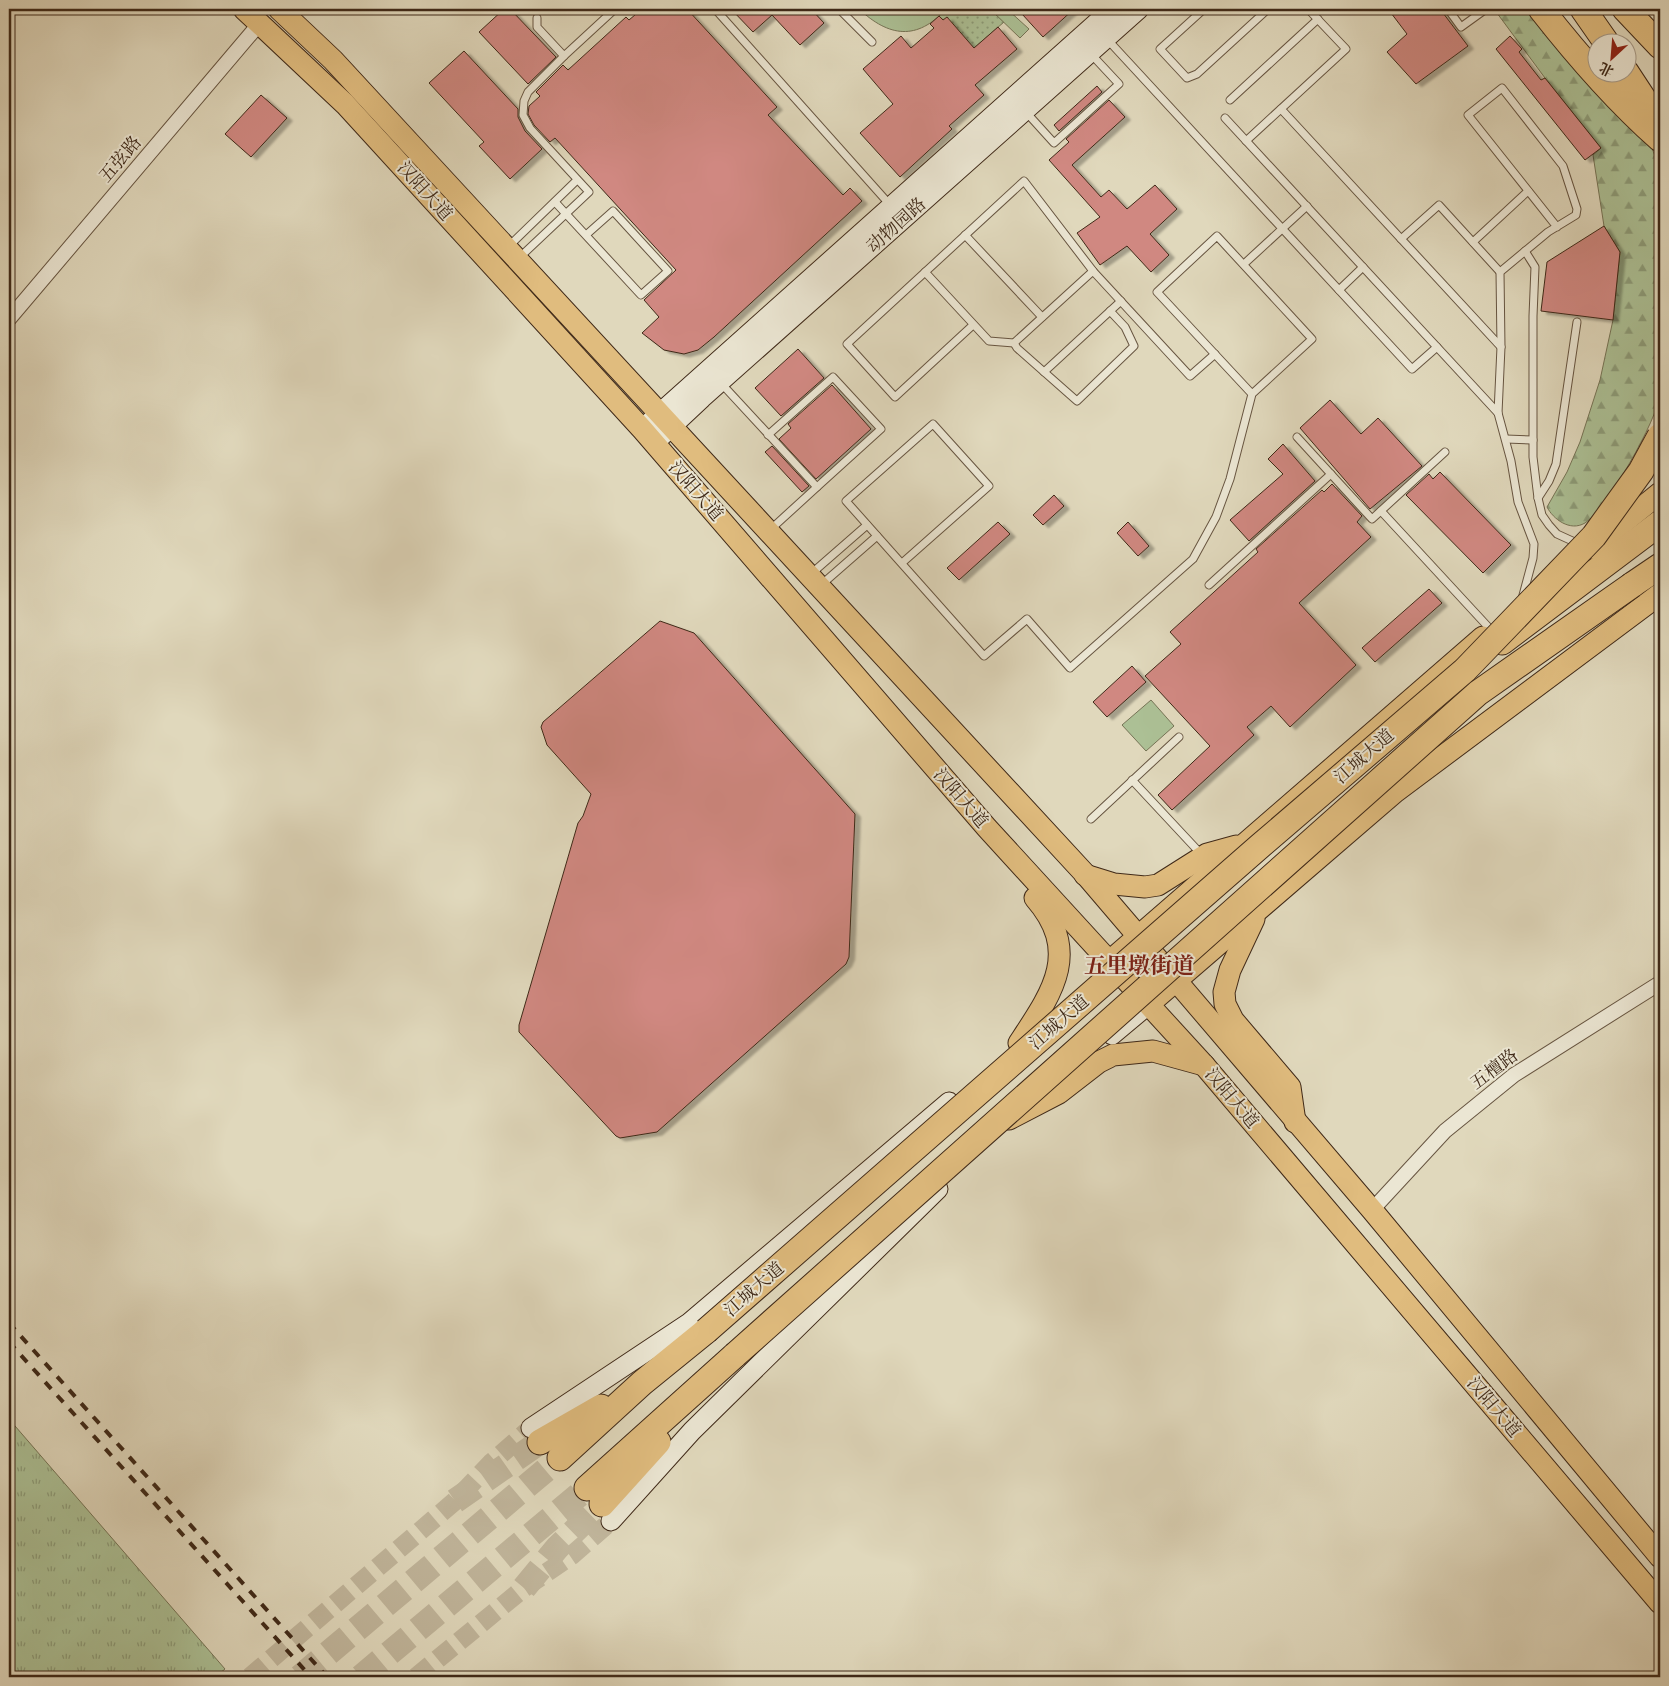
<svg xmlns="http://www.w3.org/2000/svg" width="1669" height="1686" font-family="'Libre Bodoni','Noto Serif SC',serif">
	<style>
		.grass { fill: url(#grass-dots); stroke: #767456 }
		.forest { fill: url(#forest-firs); stroke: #767456 }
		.park { fill: url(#park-tufts); stroke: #767456 }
		.pitch { fill: #acc095; stroke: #767456 }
		.building { fill: #d08881; stroke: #3f2918; filter: url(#shadow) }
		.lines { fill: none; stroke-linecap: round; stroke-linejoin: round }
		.secondary-tunnel { stroke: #c0b59b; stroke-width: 19; stroke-dasharray: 19 9; stroke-linecap: butt }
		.highway-tunnel { stroke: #c0b59b; stroke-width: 25; stroke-dasharray: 25 12; stroke-linecap: butt }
		.lane-casing { stroke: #675541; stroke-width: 9 }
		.street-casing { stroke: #675541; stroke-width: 16 }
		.secondary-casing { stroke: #3f2918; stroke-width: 21 }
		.primary-casing { stroke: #3f2918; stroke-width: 23 }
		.highway-casing { stroke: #3f2918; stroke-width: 27 }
		.lane { stroke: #ebe6d3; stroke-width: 7 }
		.street { stroke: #ebe6d3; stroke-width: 14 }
		.secondary { stroke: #ebe6d3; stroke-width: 19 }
		.primary { stroke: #e0bc7e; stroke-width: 21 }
		.highway { stroke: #e0bc7e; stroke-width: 25 }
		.rail { stroke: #3f2918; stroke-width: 4; stroke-dasharray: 9 9; stroke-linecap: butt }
		.highway-bridge-casing { stroke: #3f2918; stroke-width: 27; stroke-linecap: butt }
		.highway-bridge { stroke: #e0bc7e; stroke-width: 25 }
		.labels { text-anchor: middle; stroke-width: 4; stroke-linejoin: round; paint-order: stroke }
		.street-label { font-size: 18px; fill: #3f2918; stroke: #ebe6d3 }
		.district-label { font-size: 22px; font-weight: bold; fill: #7a1f14; stroke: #ebe6d3 }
	</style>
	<defs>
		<pattern id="grass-dots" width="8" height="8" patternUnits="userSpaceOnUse" patternTransform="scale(1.25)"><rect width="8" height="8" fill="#acc095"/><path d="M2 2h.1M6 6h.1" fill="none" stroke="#8d9c79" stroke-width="1.8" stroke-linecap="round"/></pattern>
		<pattern id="forest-firs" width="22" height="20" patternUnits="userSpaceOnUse" patternTransform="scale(1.25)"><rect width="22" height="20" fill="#acc095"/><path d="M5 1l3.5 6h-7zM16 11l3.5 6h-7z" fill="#8d9c79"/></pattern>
		<pattern id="park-tufts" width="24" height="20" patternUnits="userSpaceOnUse" patternTransform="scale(1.25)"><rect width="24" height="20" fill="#acc095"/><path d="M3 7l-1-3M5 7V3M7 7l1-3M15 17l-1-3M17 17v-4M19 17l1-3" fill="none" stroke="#8d9c79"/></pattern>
		<filter id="shadow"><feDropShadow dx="5.5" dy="3" stdDeviation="1" flood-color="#0004"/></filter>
	</defs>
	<rect width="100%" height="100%" fill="#e0d8bc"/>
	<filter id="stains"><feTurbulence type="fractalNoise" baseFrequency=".004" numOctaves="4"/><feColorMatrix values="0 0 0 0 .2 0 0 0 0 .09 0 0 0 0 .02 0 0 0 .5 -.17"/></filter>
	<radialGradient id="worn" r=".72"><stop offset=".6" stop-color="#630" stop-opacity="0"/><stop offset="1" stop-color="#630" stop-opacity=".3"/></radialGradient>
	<polygon class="grass" points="946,9 990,9 1004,22 974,48 939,16"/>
	<path class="forest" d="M1494 9H1527L1559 49 1652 148 1660 170C1660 221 1660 271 1660 322 1660 346 1662 370 1660 394 1658 419 1606 510 1585 523 1570 532 1553 519 1547 507L1567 472 1580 442 1600 380 1613 320 1620 252 1604 226 1593 155 1601 148 1545 78Z"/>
	<polygon class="park" points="9,1419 225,1669 215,1677 9,1677"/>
	<g class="pitch">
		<path d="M859 9H946C917 41 889 37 859 9Z"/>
		<polygon points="990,9 1007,9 1029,29 1020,38"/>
		<polygon points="1151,700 1174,726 1146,751 1122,725"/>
	</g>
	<g class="building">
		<polygon points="504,9 510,9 556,57 528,84 479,32"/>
		<polygon points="642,9 687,9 777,107 768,115 843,195 850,188 862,201 714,337 698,350 684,354 664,350 642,333 659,317 644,300 676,270 555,138 550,142 534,125 528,114 529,106 540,96 536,92 563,65 568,70 626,17 629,20"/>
		<polygon points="731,9 811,9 824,23 800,45 772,15 753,32"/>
		<polygon points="1028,9 1074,9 1043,37 1022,14"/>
		<polygon points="1388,9 1440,9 1468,46 1416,84 1387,52 1407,34"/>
		<polygon points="939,16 943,20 947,17 974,48 998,27 1017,49 975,85 984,95 949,126 952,129 900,177 860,133 893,104 863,69 901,36 911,48 934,28 930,24"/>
		<polygon points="1510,36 1522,49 1519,52 1541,80 1545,78 1601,148 1585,160 1496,49"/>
		<polygon points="464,51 518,109 518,117 525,131 542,149 510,179 479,146 484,142 429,83"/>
		<polygon points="1097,86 1102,92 1059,131 1054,125"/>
		<polygon points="261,95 287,118 251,157 225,134"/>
		<polygon points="1109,100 1125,117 1072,165 1101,197 1109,190 1127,209 1155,185 1177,209 1150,234 1169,255 1151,272 1127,246 1100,265 1077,233 1100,217 1049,160 1069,142 1066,139"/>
		<polygon points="1604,226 1620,252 1613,320 1541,311 1547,262"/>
		<polygon points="798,349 824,378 781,416 755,388"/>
		<polygon points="832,385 871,429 816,479 779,439 791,428 788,424"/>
		<polygon points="1330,400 1361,434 1378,418 1422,466 1370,509 1300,428"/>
		<polygon points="1283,444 1315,481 1249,541 1230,520 1283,474 1268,459"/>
		<polygon points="772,446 809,486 802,492 765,452"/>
		<polygon points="1440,472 1511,545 1483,573 1406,495 1429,474 1433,479"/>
		<polygon points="1332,484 1362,516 1357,522 1371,537 1299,603 1356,665 1290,727 1271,706 1247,727 1254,735 1172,810 1158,795 1210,746 1145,676 1181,644 1170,632 1258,552 1256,549 1322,490 1324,492"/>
		<polygon points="1054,495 1064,506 1043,525 1033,515"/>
		<polygon points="998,522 1010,534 959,580 947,568"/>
		<polygon points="1128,522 1149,546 1138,556 1117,533"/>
		<polygon points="1429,589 1442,603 1375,662 1362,648"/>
		<polygon points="660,621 694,633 855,814 849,957 846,964 657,1132 620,1138 616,1136 519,1032 519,1025 578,823 583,816 591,794 547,745 541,727 543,722"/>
		<polygon points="1132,666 1146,682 1107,717 1093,702"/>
	</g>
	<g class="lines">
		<g class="secondary-tunnel">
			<polyline points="250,1677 455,1501 491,1463 531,1428"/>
			<polyline points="416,1677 524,1588 571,1556 611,1521"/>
		</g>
		<g class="highway-tunnel">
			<polyline points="455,1501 540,1442"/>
			<polyline points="524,1588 557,1548 602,1504"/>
			<polyline points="300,1677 560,1458"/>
			<polyline points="361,1677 587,1488"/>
		</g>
		<g class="lane-casing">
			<g id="lane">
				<polyline points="715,9 891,206"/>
				<polyline points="839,9 872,42"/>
				<polyline points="1204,9 1160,49 1187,78 1197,74 1268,9"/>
				<polyline points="1448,9 1461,27 1486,9"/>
				<polyline points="537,18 537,27 564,56 615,9"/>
				<polyline points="1106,38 1412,369 1437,347"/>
				<polyline points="1230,100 1318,19"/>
				<polyline points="1281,109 1501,347"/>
				<polyline points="1025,111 1054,143 1119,84 1091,54"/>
				<polyline points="1225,118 1498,413"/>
				<polyline points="1246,141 1346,49 1308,9"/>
				<polyline points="555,202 641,295 668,271 613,211 586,235"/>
				<polyline points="965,235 1042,317"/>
				<polyline points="1401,239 1439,205 1500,272"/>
				<polyline points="1473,242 1528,191"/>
				<polyline points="509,246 577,180"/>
				<polyline points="1525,251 1535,267 1533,316 1533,457 1538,498 1542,515 1549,525 1557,534 1579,544"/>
				<polyline points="520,257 589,192 530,128 523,115 524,101 528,92 564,56"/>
				<polyline points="1244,264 1307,206"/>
				<polyline points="925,272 989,341 1014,343 1093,271 1190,376 1215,354"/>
				<polyline points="1339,290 1363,267"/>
				<polyline points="973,325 895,397 847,344 1024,181 1093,271"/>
				<polyline points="1014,343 1017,348 1077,401 1134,346 1125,327 1110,311"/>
				<polyline points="1044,372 1121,301"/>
				<polyline points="720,382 817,487 771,529"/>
				<polyline points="768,435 833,377 881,429 817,487"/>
				<polyline points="1297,437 1372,519 1445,452"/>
				<polyline points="1506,439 1533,440"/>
				<polyline points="1538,498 1549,481 1556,464 1577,322"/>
				<polyline points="1381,511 1491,630"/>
				<polyline points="902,563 989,486 933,424 846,501 984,656 1027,619 1070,668 1193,559 1216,517 1230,479 1252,394 1312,339 1217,236 1157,292 1252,394"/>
				<polyline points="812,573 867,525"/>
				<polyline points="821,585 877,536"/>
				<polyline points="1209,585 1331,474"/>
				<polyline points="1522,599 1533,558 1534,544 1518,502 1511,461 1498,413 1501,347 1500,272 1548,232 1576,215 1577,209 1563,166 1502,88 1468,115 1557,227"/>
				<polyline points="1132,780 1202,855"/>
				<polyline points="1091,819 1179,737"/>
			</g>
		</g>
		<g class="street-casing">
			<g id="street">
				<polyline points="9,319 260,23"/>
				<polyline points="1372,1210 1445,1131 1514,1075 1660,983"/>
			</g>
		</g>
		<g class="secondary-casing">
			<g id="secondary">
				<polyline points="642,429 1112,9"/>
				<polyline points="654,443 702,398 1139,9"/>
				<polyline points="1112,1035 1149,1004"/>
				<polyline points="531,1428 689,1323 949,1102"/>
				<polyline points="611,1521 692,1431 938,1189"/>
			</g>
		</g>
		<g class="primary-casing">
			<g id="primary">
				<polyline points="244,9 345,104 642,429 987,828 1204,1065 1660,1603"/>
				<polyline points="279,9 333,60 1085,874 1372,1210 1660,1557"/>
				<polyline points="1592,548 1660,493"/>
				<polyline points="1085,875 1114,884 1145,887 1158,885 1207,854 1236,846"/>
				<polyline points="1254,919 1230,970 1224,992 1225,1004 1233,1020 1290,1087 1295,1122"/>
				<polyline points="1110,961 1483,637"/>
				<polyline points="1149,1004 1395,792 1660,594"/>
				<path d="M1019 1043C1052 993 1082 952 1035 898"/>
				<polyline points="1009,1119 1059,1093 1099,1062 1113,1055 1153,1051 1204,1065"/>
			</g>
		</g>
		<g class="highway-casing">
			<g id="highway">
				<path d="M1541 9C1577 55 1616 100 1660 139"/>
				<polyline points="1583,9 1606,42"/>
				<polyline points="1625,9 1660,46"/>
				<polyline points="1626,72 1647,104 1658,129"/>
				<polyline points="1632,585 1660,566"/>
				<polyline points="1502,642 1660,523"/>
				<polyline points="540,1442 601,1407"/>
				<polyline points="560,1458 642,1383 706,1331"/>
				<polyline points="587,1488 735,1355"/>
				<polyline points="602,1504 658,1442"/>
			</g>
		</g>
		<use href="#lane" class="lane"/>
		<use href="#street" class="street"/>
		<use href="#secondary" class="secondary"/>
		<use href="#primary" class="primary"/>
		<use href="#highway" class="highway"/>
		<g class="rail">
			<polyline points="9,1323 327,1677"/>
			<polyline points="9,1342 311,1677"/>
		</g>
		<g class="highway-bridge-casing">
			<g id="highway-bridge">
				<polyline points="706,1331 1260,846 1465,670 1594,536 1641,471 1660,436"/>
				<polyline points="735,1355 1478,693 1632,585"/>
			</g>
		</g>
		<use href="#highway-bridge" class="highway-bridge"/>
	</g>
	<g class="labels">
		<g class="street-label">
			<text transform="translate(120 159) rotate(-50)" y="6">五弦路</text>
			<text transform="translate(425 191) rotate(48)" y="6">汉阳大道</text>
			<text transform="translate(896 225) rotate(-42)" y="6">动物园路</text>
			<text transform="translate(696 491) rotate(49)" y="6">汉阳大道</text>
			<text transform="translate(1364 756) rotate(-41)" y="6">江城大道</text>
			<text transform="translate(961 798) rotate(49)" y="6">汉阳大道</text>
			<text transform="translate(1059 1022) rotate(-41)" y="6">江城大道</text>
			<text transform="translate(1494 1069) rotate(-37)" y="6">五檀路</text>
			<text transform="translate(1232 1098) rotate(50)" y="6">汉阳大道</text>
			<text transform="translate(754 1289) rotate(-41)" y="6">江城大道</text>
			<text transform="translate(1494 1407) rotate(50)" y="6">汉阳大道</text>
		</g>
		<g class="district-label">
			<text x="1139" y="973">五里墩街道</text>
		</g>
	</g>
	<rect width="1669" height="1686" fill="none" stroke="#e0d8bc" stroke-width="30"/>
	<rect x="10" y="10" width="1649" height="1666" fill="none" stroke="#3f2918" stroke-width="2.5"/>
	<rect x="15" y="15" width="1639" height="1656" fill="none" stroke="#3f2918"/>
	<g transform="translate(1612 58) rotate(206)"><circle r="24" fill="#ebe6d3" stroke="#a69a88"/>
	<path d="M0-4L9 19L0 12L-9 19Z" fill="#8f2418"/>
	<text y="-8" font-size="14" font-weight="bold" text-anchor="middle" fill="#3f2918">北</text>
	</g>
	<rect width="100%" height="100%" filter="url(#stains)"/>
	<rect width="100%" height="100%" fill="url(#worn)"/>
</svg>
